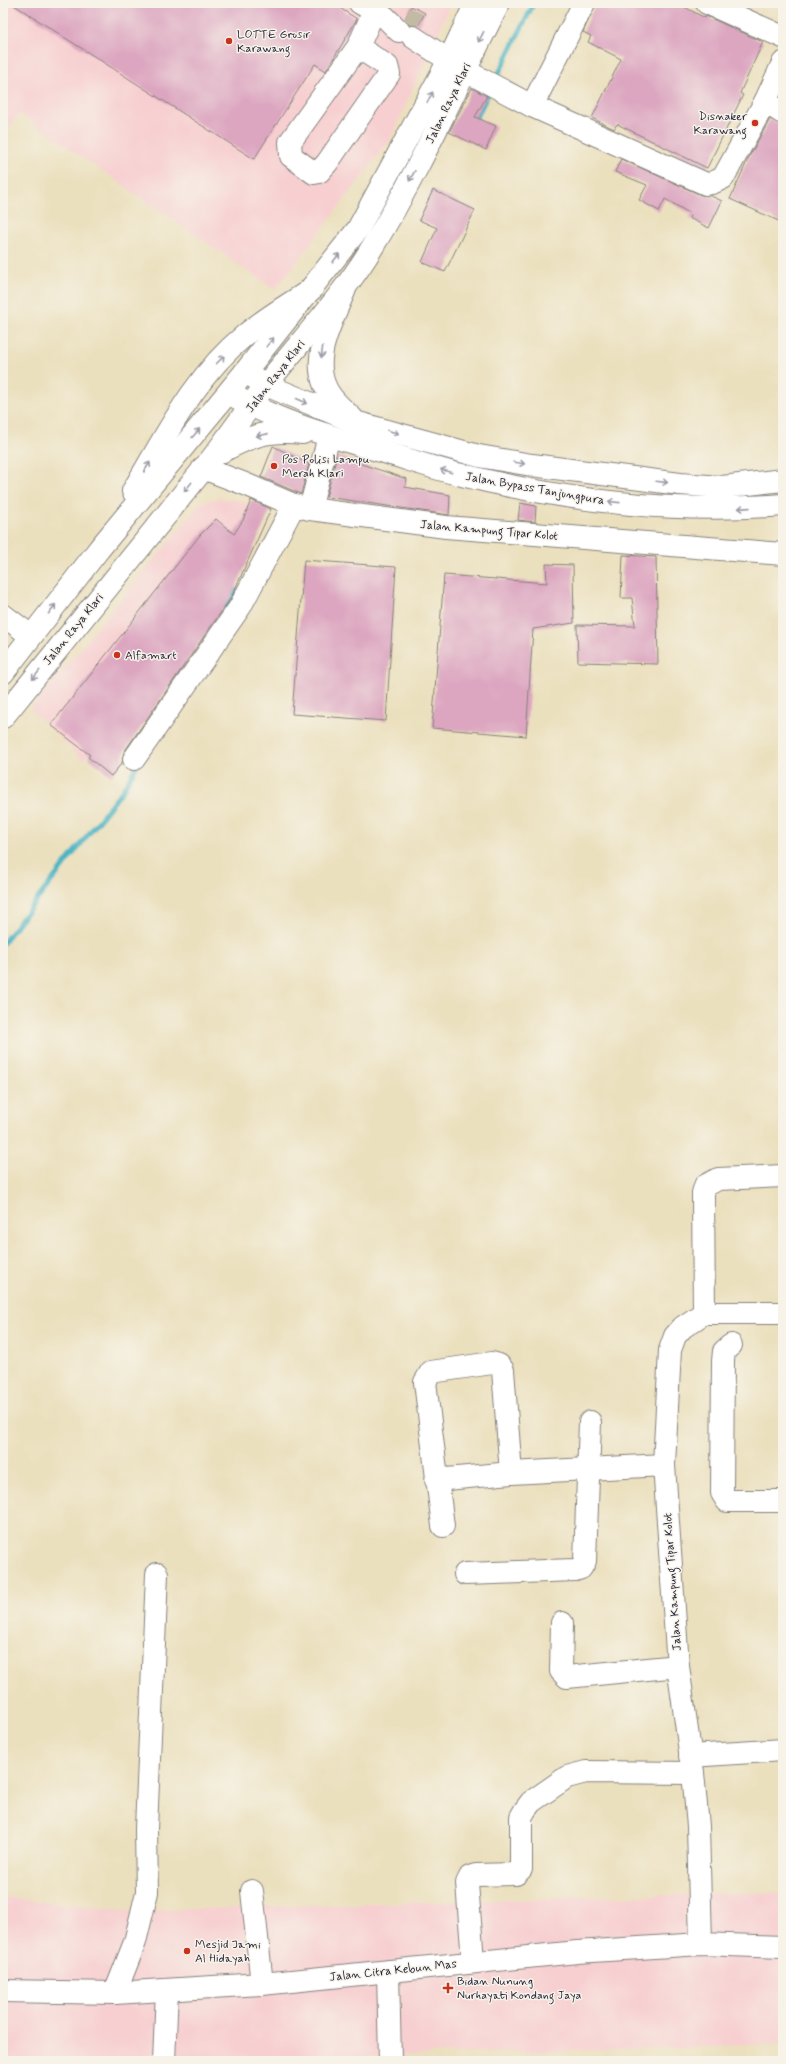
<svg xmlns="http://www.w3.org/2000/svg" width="786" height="2064" font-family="Mynerve,sans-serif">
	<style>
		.built { fill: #f7cfd0 }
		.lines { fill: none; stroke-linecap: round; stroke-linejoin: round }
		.stream { stroke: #46b3c2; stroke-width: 5 }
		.building { fill: #dca5c0 }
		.minor-tunnel { stroke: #c3baa4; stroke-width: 22; stroke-dasharray: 22 11; stroke-linecap: butt }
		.minor-casing { stroke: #86817c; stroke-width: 24 }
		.major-casing { stroke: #86817c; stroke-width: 24 }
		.highway-casing { stroke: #86817c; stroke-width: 24 }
		.minor { stroke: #fff; stroke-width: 22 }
		.major { stroke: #fff; stroke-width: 22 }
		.highway { stroke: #fff; stroke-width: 22 }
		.oneway { stroke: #9c9ca7 }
		.poi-dot { fill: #c8321e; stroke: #f7f3e8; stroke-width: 1.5 }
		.labels { text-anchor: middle; stroke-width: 3; stroke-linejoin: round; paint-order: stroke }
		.poi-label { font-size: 12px; fill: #22223b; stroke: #f7f3e8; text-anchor: start }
		.street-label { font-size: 12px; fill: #22223b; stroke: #f7f3e8 }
	</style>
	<rect width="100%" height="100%" fill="#f7f3e8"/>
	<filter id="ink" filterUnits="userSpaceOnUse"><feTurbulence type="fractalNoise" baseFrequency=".025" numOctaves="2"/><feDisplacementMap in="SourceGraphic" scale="8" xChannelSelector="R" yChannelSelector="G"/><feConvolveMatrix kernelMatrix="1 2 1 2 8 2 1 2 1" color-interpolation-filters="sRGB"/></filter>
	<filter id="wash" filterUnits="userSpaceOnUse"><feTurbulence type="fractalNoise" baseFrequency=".012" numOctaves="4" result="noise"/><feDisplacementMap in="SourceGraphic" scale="16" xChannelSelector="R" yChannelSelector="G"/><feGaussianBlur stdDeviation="0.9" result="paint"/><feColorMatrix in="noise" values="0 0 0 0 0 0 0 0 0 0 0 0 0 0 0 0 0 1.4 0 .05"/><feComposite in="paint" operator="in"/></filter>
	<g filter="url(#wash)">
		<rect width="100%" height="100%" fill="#ebe0be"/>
		<g class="built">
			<polygon points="3,3 451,3 390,140 275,290 20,114 3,134"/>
			<polygon points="218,498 243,501 248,505 218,578 111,725 83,760 30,709 201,503"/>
			<polygon points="783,1892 783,2044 210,2061 3,2061 3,1897 124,1911"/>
		</g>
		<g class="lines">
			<g class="stream">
				<polyline points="495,81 534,3"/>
				<polyline points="473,124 490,90"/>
				<polyline points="226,609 236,591"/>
				<polyline points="3,943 123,790 136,767"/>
			</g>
		</g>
		<g id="blocks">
			<g class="building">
				<polygon points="11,3 332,3 357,19 326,71 315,64 254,159"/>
				<polygon points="596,3 677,3 705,18 706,16 763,42 740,93 743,95 707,168 617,124 614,129 592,118 621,59 588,42 591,36 583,32"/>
				<polygon points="411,6 425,13 418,26 410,25 405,19"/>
				<polygon points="472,88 487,96 475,117 496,126 486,150 449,132"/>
				<polygon points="770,119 783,125 783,223 730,199 749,157"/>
				<polygon points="621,159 701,195 711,196 722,201 709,228 689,218 691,214 665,199 659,211 639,200 647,185 615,172"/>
				<polygon points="433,190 475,210 445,272 422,262 437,228 419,220"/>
				<polygon points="273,446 309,464 301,494 261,477"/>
				<polygon points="337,456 407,479 405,487 450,495 449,515 326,497"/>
				<polygon points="251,500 271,509 232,596 124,752 122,763 111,776 88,757 90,755 51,725 200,535 216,519 234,534 243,520"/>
				<polygon points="520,503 536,506 535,522 518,520"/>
				<polygon points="623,555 656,557 658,664 578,662 577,625 635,626 632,598 621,598"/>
				<polygon points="304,560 396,567 386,721 292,714"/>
				<polygon points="546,564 573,565 574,623 533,629 526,736 432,728 444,575 547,583"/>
			</g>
		</g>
	</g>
	<g filter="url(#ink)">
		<use href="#blocks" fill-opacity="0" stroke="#86817c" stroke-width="1"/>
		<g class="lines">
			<polyline class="minor-tunnel" points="405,18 419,24"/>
			<g class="minor-casing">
				<g id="minor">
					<polyline points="360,3 385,17 399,31"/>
					<polyline points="707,3 783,37"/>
					<polyline points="413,37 464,70 532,106 706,184 712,183 723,178 765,102 783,63"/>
					<polyline points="358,47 387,66 389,74 327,163 319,172 314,173 291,156 290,142 358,47 374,11"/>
					<polyline points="765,102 783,113"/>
					<polyline points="532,106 584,3"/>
					<polyline points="203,468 245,484 294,505 310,509 446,527 783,554"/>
					<polyline points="310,509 329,436"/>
					<polyline points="3,615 31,636"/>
					<polyline points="134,759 240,607 294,505"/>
					<polyline points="704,1313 703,1193 705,1186 718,1179 783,1176"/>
					<polyline points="731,1345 724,1351 723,1361 722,1493 727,1501 783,1501"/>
					<polyline points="436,1480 511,1473 664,1465"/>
					<polyline points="443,1526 425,1382 431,1372 492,1363 499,1365 503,1370 511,1473"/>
					<polyline points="465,1574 575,1570 581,1568 585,1561 590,1422"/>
					<polyline points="562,1623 561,1671 567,1677 678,1666"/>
					<polyline points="690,1756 783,1750"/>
					<polyline points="252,1891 262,1984"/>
					<polyline points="701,1944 698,1826 693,1773 678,1666 664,1465 670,1350 675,1336 683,1327 704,1313 783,1313"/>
					<polyline points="473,1961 467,1883 470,1877 476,1875 516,1874 521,1869 521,1817 525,1810 531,1802 567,1777 586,1772 693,1773"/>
					<polyline points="388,1971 390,2061"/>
					<polyline points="3,1991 115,1993 262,1984 577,1952 701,1944 783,1947"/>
					<polyline points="115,1993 135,1942 147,1892 146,1829 157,1574"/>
					<polyline points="164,2061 167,1990"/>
				</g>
			</g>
			<g class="major-casing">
				<g id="major">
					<polyline points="245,372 358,229 449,60 476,3"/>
					<path d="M266 385C302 339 343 296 373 246 421 168 457 84 499 3"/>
				</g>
			</g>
			<g class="highway-casing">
				<g id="highway">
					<path d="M345 289C332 322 307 362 330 395 336 404 345 411 352 418"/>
					<path d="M229 393C275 421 329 436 381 451 408 459 435 469 462 475 567 501 676 514 783 505"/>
					<path d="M219 453C251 436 266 429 303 433"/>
					<path d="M133 491C166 436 194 377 244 336 265 318 290 304 312 289"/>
					<polyline points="3,673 99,549 245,372 266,385 355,422 479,456 532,465 680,484 722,487 783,480"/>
					<polyline points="3,717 213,457 259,394"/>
				</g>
			</g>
			<use href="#minor" class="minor"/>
			<use href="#major" class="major"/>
			<use href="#highway" class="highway"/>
		</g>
		<defs><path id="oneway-shaft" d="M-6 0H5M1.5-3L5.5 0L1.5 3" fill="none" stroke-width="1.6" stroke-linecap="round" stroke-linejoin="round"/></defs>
		<g class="oneway">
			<use href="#oneway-shaft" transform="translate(481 37) rotate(117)"/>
			<use href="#oneway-shaft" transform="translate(430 97) rotate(-62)"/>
			<use href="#oneway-shaft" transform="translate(412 176) rotate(119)"/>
			<use href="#oneway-shaft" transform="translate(336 258) rotate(-53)"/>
			<use href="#oneway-shaft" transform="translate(270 342) rotate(-51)"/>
			<use href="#oneway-shaft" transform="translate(322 352) rotate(97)"/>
			<use href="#oneway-shaft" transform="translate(220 360) rotate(-45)"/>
			<use href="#oneway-shaft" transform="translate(302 401) rotate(24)"/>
			<use href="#oneway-shaft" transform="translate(393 432) rotate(16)"/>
			<use href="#oneway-shaft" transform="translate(196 433) rotate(-50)"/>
			<use href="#oneway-shaft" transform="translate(262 435) rotate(169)"/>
			<use href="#oneway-shaft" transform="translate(519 463) rotate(9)"/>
			<use href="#oneway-shaft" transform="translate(147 467) rotate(-59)"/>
			<use href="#oneway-shaft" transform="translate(446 471) rotate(-163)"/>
			<use href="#oneway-shaft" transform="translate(662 482) rotate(7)"/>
			<use href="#oneway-shaft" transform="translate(188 487) rotate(129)"/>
			<use href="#oneway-shaft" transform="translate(614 502) rotate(-174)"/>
			<use href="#oneway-shaft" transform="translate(744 508) rotate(176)"/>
			<use href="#oneway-shaft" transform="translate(52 609) rotate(-53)"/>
			<use href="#oneway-shaft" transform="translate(36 675) rotate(129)"/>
		</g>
	</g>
	<g class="poi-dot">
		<circle cx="229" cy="41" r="4"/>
		<circle cx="755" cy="123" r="4"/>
		<circle cx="274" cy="466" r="4"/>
		<circle cx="117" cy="655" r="4"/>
		<circle cx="187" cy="1951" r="4"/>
		<path d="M446 1982h4v4h4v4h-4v4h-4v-4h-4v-4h4z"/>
	</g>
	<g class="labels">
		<g class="poi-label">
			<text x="237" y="38">LOTTE Grosir<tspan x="237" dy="14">Karawang</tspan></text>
			<text x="747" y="120" text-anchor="end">Disnaker<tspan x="747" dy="14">Karawang</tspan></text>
			<text x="282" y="463">Pos Polisi Lampu<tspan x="282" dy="14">Merah Klari</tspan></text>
			<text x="125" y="659">Alfamart</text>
			<text x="195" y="1948">Mesjid Jami<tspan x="195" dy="14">Al Hidayah</tspan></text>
			<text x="457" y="1985">Bidan Nunung<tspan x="457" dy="14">Nurhayati Kondang Jaya</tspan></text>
		</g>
		<g class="street-label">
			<text transform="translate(448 103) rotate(-64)" y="4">Jalan Raya Klari</text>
			<text transform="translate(275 376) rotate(-52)" y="4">Jalan Raya Klari</text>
			<text transform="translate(535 488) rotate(10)" y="4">Jalan Bypass Tanjungpura</text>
			<text transform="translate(489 530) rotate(5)" y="4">Jalan Kampung Tipar Kolot</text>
			<text transform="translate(73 629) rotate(-51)" y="4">Jalan Raya Klari</text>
			<text transform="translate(672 1582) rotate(-94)" y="4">Jalan Kampung Tipar Kolot</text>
			<text transform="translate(393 1970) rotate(-6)" y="4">Jalan Citra Kebun Mas</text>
		</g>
	</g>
	<rect width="786" height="2064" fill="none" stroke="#f7f3e8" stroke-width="16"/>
</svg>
